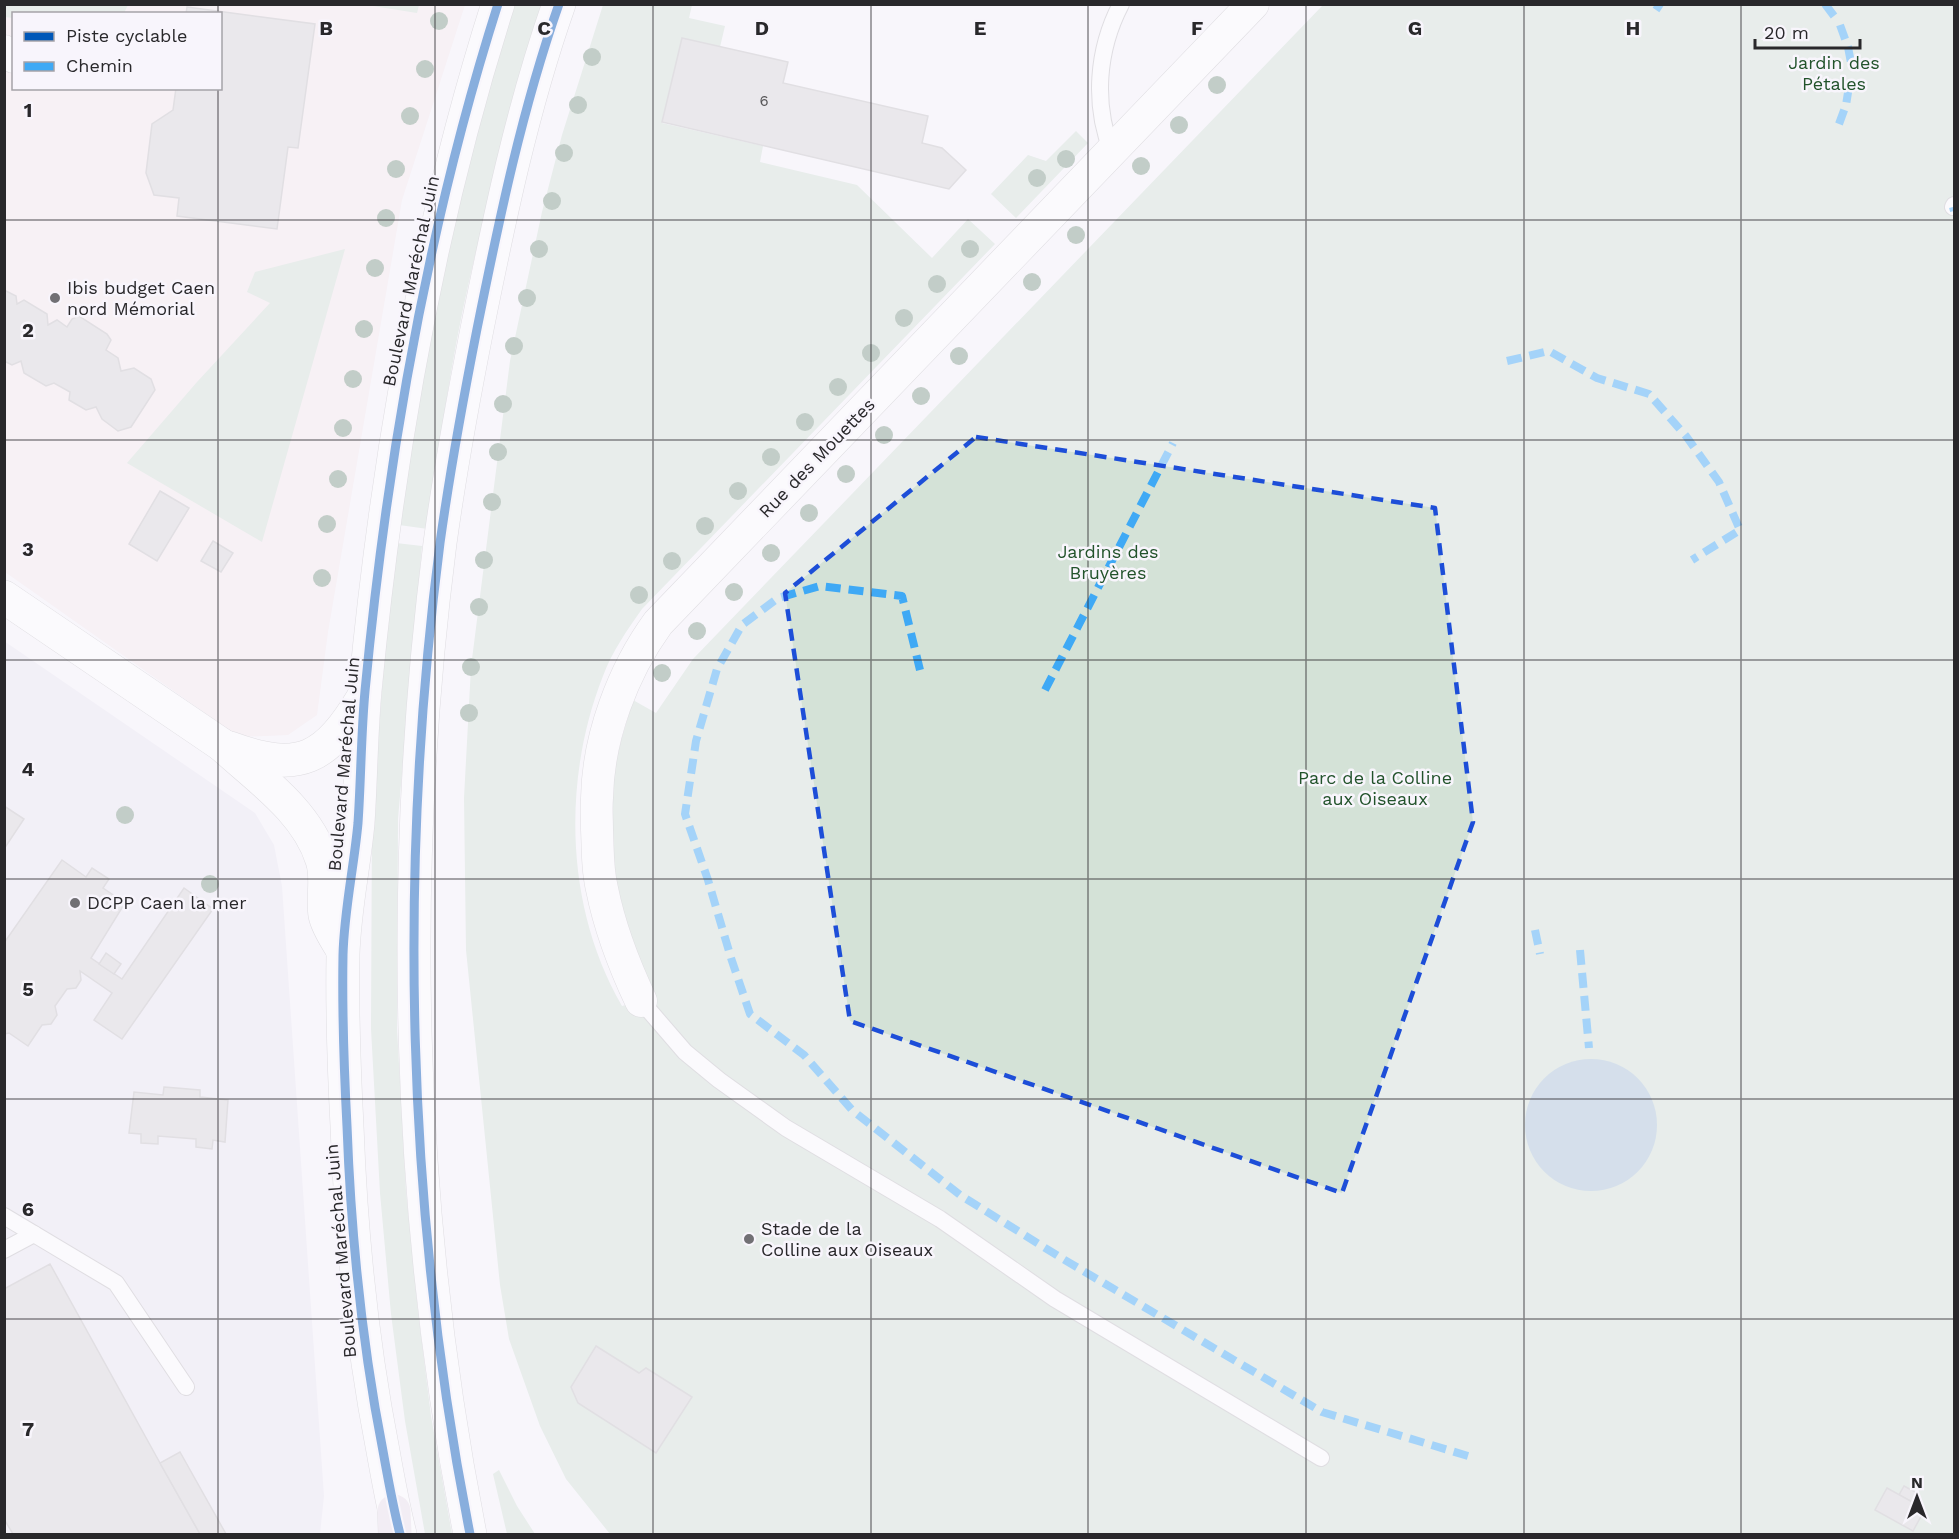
<svg xmlns="http://www.w3.org/2000/svg" width="1959" height="1539" font-family="'Work Sans',sans-serif">
	<style>
		.commercial { fill: #f6eaed; fill-rule: evenodd }
		.built { fill: #ece8f2 }
		.green { fill: #d4e2d7 }
		.water { fill: #aac4d7 }
		.building { fill: #dad8d9; stroke: #c5c3c5; stroke-width: 1.5 }
		.lines { fill: none; stroke-linecap: round; stroke-linejoin: round }
		.service-casing { stroke: #c2c0c3; stroke-width: 18 }
		.minor-casing { stroke: #c2c0c3; stroke-width: 33 }
		.tertiary-casing { stroke: #c2c0c3; stroke-width: 34 }
		.secondary-casing { stroke: #c2c0c3; stroke-width: 34 }
		.trunk-casing { stroke: #d2d1d3; stroke-width: 34 }
		.service { stroke: #fefefe; stroke-width: 16 }
		.minor { stroke: #fefefe; stroke-width: 32 }
		.tertiary { stroke: #fefefe; stroke-width: 33 }
		.secondary { stroke: #fefefe; stroke-width: 33 }
		.trunk { stroke: #ece2ea; stroke-width: 33 }
		.quiet { stroke: #3fa9f5; stroke-width: 8; stroke-dasharray: 15 8; stroke-linecap: butt }
		.cycleway-casing { stroke: #f8f5fc; stroke-width: 13 }
		.cycleway { stroke: #0057b8; stroke-width: 9 }
		.tree { fill: #829c89 }
		.marked { fill: none; stroke: #1d4ed8; stroke-width: 4.5; stroke-dasharray: 12 8; stroke-linejoin: round }
		.grid { fill: none; stroke: #29282b; stroke-width: 1.5; stroke-opacity: 0.55 }
		.poi-dot { fill: #717074; stroke: #f8f5fc; stroke-width: 2 }
		.labels { text-anchor: middle; stroke-width: 5; stroke-linejoin: round; paint-order: stroke }
		.number-label { font-size: 15px; fill: #555456 }
		.park-label { font-size: 18px; fill: #22532b; stroke: #f8f5fc }
		.street-label { font-size: 18px; fill: #29282b; stroke: #f8f5fc }
		.poi-label { font-size: 18px; fill: #29282b; stroke: #f8f5fc; text-anchor: start }
		.grid-label { font-size: 20px; text-anchor: middle; font-weight: bold; fill: #29282b; stroke: #f8f5fc; stroke-width: 5; stroke-linejoin: round; paint-order: stroke }
	</style>
	<rect width="100%" height="100%" fill="#f8f6fb"/>
	<path class="commercial" d="M5 5H465L402 200 328 632 317 715 288 735 239 737 5 572ZM14 14H220V88H14Z"/>
	<polygon class="built" points="4,641 255,813 274,845 282,886 324,1496 320,1534 5,1534"/>
	<g class="green">
		<polygon points="4,5 5,4 128,5 124,13 14,14 13,18 5,17"/>
		<polygon points="367,5 419,5 417,13"/>
		<path d="M512 5H543C517 98 489 191 468 286 450 366 439 448 428 529L399 525 418 390 460 193Z"/>
		<path d="M603 5H692L689 18 725 26 720 47 682 38 662 123 763 146 760 162 857 185 932 258 968 219 995 244 642 609C627 630 612 652 603 676 562 780 565 908 622 1006L655 997C646 973 635 949 627 924 609 873 606 810 617 757 621 738 628 719 633 700L656 713 693 659 1323 5H1954V1534H610L566 1479 540 1426 509 1339 500 1285 466 950 464 798 471 667 510 361 542 212 562 135Z"/>
		<polygon points="1076,131 1088,143 1016,218 991,194 1028,155 1046,161"/>
		<polygon points="345,249 262,542 127,463 197,382 270,303 247,292 255,272"/>
		<polygon points="396,543 422,546 398,819 397,1028 406,1191 418,1311 431,1416 452,1534 425,1534 405,1421 391,1314 380,1193 371,1029 372,818 389,599"/>
		<polygon points="499,1470 517,1506 535,1534 507,1534 493,1474"/>
	</g>
	<circle class="water" cx="1591" cy="1125" r="66"/>
	<g class="building">
		<polygon points="187,7 315,24 298,148 288,147 277,229 177,216 179,198 154,195 146,173 152,124 173,110 176,88 220,88 220,14 186,14"/>
		<polygon points="682,38 788,62 783,83 928,116 922,143 942,148 966,170 949,189 662,122"/>
		<polygon points="4,290 16,296 17,304 24,300 47,314 48,325 57,320 67,327 72,319 79,316 107,334 111,340 106,350 118,358 121,371 134,368 151,379 155,390 131,427 118,431 102,419 96,407 86,410 69,400 70,392 54,383 46,386 24,373 21,361 12,365 4,361"/>
		<polygon points="160,491 189,508 157,561 129,544"/>
		<polygon points="213,541 233,553 221,572 201,561"/>
		<polygon points="4,806 24,819 4,849"/>
		<polygon points="62,860 86,877 92,868 109,879 103,888 125,903 91,958 122,979 184,888 213,909 122,1039 94,1020 112,993 80,971 81,980 76,988 67,989 55,1006 57,1015 51,1024 42,1025 28,1046 9,1033 4,1034 4,943"/>
		<polygon points="106,953 121,964 114,974 99,964"/>
		<polygon points="164,1087 200,1090 200,1097 228,1100 225,1142 213,1140 212,1149 196,1147 196,1139 158,1136 158,1144 141,1143 141,1134 129,1133 134,1092 163,1095"/>
		<polygon points="50,1264 160,1463 200,1534 13,1534 4,1519 4,1289"/>
		<polygon points="596,1346 639,1373 646,1368 692,1397 656,1453 578,1403 571,1387"/>
		<polygon points="180,1452 226,1534 200,1534 160,1463"/>
		<polygon points="1904,1486 1917,1493 1912,1502 1899,1495"/>
		<polygon points="1887,1488 1925,1509 1913,1531 1875,1510"/>
	</g>
	<g class="lines">
		<g class="service-casing">
			<g id="service">
				<path d="M1112 152C1093 104 1097 50 1121 4"/>
				<polyline points="1953,207 1954,205"/>
				<polyline points="641,1001 685,1052 719,1080 786,1128 940,1219 1055,1299 1321,1458"/>
				<polyline points="4,1216 116,1283 186,1387"/>
				<polyline points="4,1250 34,1234"/>
			</g>
		</g>
		<g class="minor-casing">
			<g id="minor">
				<polyline points="4,51 14,57"/>
				<path d="M641 1001C624 965 610 929 602 889 597 869 598 850 597 830 597 819 596 808 597 798 598 737 623 671 658 623L1253 4"/>
			</g>
		</g>
		<g class="tertiary-casing">
			<polyline id="tertiary" points="4,597 222,745"/>
		</g>
		<g class="secondary-casing">
			<g id="secondary">
				<path d="M222 745C258 778 307 811 322 860 328 877 322 898 325 915 327 926 336 939 342 949"/>
				<path d="M230 748C301 774 326 759 364 696"/>
				<path d="M400 1534C393 1507 388 1479 383 1451 362 1344 351 1235 347 1126 344 1069 342 1012 343 955 344 911 354 867 358 823 361 779 361 735 365 691 387 459 427 227 498 4"/>
				<path d="M470 1534C406 1211 398 870 440 543 450 471 463 400 477 329 499 220 522 109 559 4"/>
			</g>
		</g>
		<g class="trunk-casing">
			<polyline id="trunk" points="394,1511 395,1534"/>
		</g>
		<use href="#service" class="service"/>
		<use href="#minor" class="minor"/>
		<use href="#tertiary" class="tertiary"/>
		<use href="#secondary" class="secondary"/>
		<use href="#trunk" class="trunk"/>
		<g class="quiet">
			<polyline points="1825,4 1834,16"/>
			<polyline points="1656,10 1660,4"/>
			<polyline points="1840,25 1848,47 1852,68"/>
			<polyline points="1839,124 1846,105 1850,80"/>
			<polyline points="1953,207 1954,211"/>
			<polyline points="1507,361 1549,351 1597,378 1649,394 1686,436 1719,482 1740,530 1692,560"/>
			<polyline points="920,670 902,596 820,586 778,598 742,625 717,669 696,741 685,814 708,880 731,958 750,1014 804,1055 852,1110 960,1195 1063,1259 1322,1412 1468,1456"/>
			<polyline points="1045,690 1173,443"/>
			<polyline points="1535,930 1540,954"/>
			<polyline points="1580,950 1589,1048"/>
		</g>
		<g class="cycleway-casing">
			<g id="cycleway">
				<path d="M400 1534C393 1507 388 1479 383 1451 362 1344 351 1235 347 1126 344 1069 342 1012 343 955 344 911 354 867 358 823 361 779 361 735 365 691 387 459 427 227 498 4"/>
				<path d="M470 1534C406 1211 398 870 440 543 450 471 463 400 477 329 499 220 522 109 559 4"/>
			</g>
		</g>
		<use href="#cycleway" class="cycleway"/>
	</g>
	<g class="tree">
		<circle cx="439" cy="21" r="9"/>
		<circle cx="592" cy="57" r="9"/>
		<circle cx="425" cy="69" r="9"/>
		<circle cx="1217" cy="85" r="9"/>
		<circle cx="578" cy="105" r="9"/>
		<circle cx="410" cy="116" r="9"/>
		<circle cx="1179" cy="125" r="9"/>
		<circle cx="564" cy="153" r="9"/>
		<circle cx="1066" cy="159" r="9"/>
		<circle cx="1141" cy="166" r="9"/>
		<circle cx="396" cy="169" r="9"/>
		<circle cx="1037" cy="178" r="9"/>
		<circle cx="552" cy="201" r="9"/>
		<circle cx="386" cy="218" r="9"/>
		<circle cx="1076" cy="235" r="9"/>
		<circle cx="539" cy="249" r="9"/>
		<circle cx="970" cy="249" r="9"/>
		<circle cx="375" cy="268" r="9"/>
		<circle cx="1032" cy="282" r="9"/>
		<circle cx="937" cy="284" r="9"/>
		<circle cx="527" cy="298" r="9"/>
		<circle cx="904" cy="318" r="9"/>
		<circle cx="364" cy="329" r="9"/>
		<circle cx="514" cy="346" r="9"/>
		<circle cx="871" cy="353" r="9"/>
		<circle cx="959" cy="356" r="9"/>
		<circle cx="353" cy="379" r="9"/>
		<circle cx="838" cy="387" r="9"/>
		<circle cx="921" cy="396" r="9"/>
		<circle cx="503" cy="404" r="9"/>
		<circle cx="805" cy="422" r="9"/>
		<circle cx="343" cy="428" r="9"/>
		<circle cx="884" cy="435" r="9"/>
		<circle cx="498" cy="452" r="9"/>
		<circle cx="771" cy="457" r="9"/>
		<circle cx="846" cy="474" r="9"/>
		<circle cx="338" cy="479" r="9"/>
		<circle cx="738" cy="491" r="9"/>
		<circle cx="492" cy="502" r="9"/>
		<circle cx="809" cy="513" r="9"/>
		<circle cx="327" cy="524" r="9"/>
		<circle cx="705" cy="526" r="9"/>
		<circle cx="771" cy="553" r="9"/>
		<circle cx="484" cy="560" r="9"/>
		<circle cx="672" cy="561" r="9"/>
		<circle cx="322" cy="578" r="9"/>
		<circle cx="734" cy="592" r="9"/>
		<circle cx="639" cy="595" r="9"/>
		<circle cx="479" cy="607" r="9"/>
		<circle cx="697" cy="631" r="9"/>
		<circle cx="471" cy="667" r="9"/>
		<circle cx="662" cy="673" r="9"/>
		<circle cx="469" cy="713" r="9"/>
		<circle cx="125" cy="815" r="9"/>
		<circle cx="210" cy="884" r="9"/>
	</g>
	<path d="M0 0H1959V1539H0ZM976 437 1435 508 1473 822 1342 1193 850 1021 785 593Z" fill="#f8f6fb" fill-opacity=".55" fill-rule="evenodd"/>
	<path class="marked" d="M976 437 1435 508 1473 822 1342 1193 850 1021 785 593Z"/>
	<path class="grid" d="M218 4V14M435 4V1534M653 4V1534M871 4V1534M1088 4V1534M1306 4V1534M1524 4V1534M1741 4V1534M218 88V1534M4 220H1954M4 440H1954M4 660H1954M4 879H1954M4 1099H1954M4 1319H1954"/>
	<g class="poi-dot">
		<circle cx="55" cy="298" r="6"/>
		<circle cx="75" cy="903" r="6"/>
		<circle cx="749" cy="1239" r="6"/>
	</g>
	<g class="labels">
		<g class="number-label">
			<text x="764" y="106">6</text>
		</g>
		<g class="park-label">
			<text x="1834" y="69">Jardin des<tspan x="1834" dy="21">Pétales</tspan></text>
			<text x="1108" y="558">Jardins des<tspan x="1108" dy="21">Bruyères</tspan></text>
			<text x="1375" y="784">Parc de la Colline<tspan x="1375" dy="21">aux Oiseaux</tspan></text>
		</g>
		<g class="street-label">
			<text transform="translate(411 281) rotate(-78)" y="6">Boulevard Maréchal Juin</text>
			<text transform="translate(817 458) rotate(-46)" y="6">Rue des Mouettes</text>
			<text transform="translate(344 764) rotate(-85)" y="6">Boulevard Maréchal Juin</text>
			<text transform="translate(341 1251) rotate(-95)" y="6">Boulevard Maréchal Juin</text>
		</g>
		<g class="poi-label">
			<text x="67" y="294">Ibis budget Caen<tspan x="67" dy="21">nord Mémorial</tspan></text>
			<text x="87" y="909">DCPP Caen la mer</text>
			<text x="761" y="1235">Stade de la<tspan x="761" dy="21">Colline aux Oiseaux</tspan></text>
		</g>
	</g>
	<g class="grid-label">
		<text x="326" y="35">B</text>
		<text x="544" y="35">C</text>
		<text x="762" y="35">D</text>
		<text x="980" y="35">E</text>
		<text x="1197" y="35">F</text>
		<text x="1415" y="35">G</text>
		<text x="1633" y="35">H</text>
		<text x="28" y="117">1</text>
		<text x="28" y="337">2</text>
		<text x="28" y="556">3</text>
		<text x="28" y="776">4</text>
		<text x="28" y="996">5</text>
		<text x="28" y="1216">6</text>
		<text x="28" y="1436">7</text>
	</g>
	<rect width="1959" height="1539" fill="none" stroke="#29282b" stroke-width="12"/>
	<rect x="12" y="12" width="210" height="78" fill="#f8f5fc" stroke="#a5a3a8" stroke-width="1.5"/>
	<rect x="24" y="32" width="30" height="9" fill="#0057b8" stroke="#a5a3a8" stroke-width="1.5"/>
	<text x="66" y="42" font-size="18" fill="#29282b">Piste cyclable</text>
	<rect x="24" y="62" width="30" height="9" fill="#3fa9f5" stroke="#a5a3a8" stroke-width="1.5"/>
	<text x="66" y="72" font-size="18" fill="#29282b">Chemin</text>
	<g transform="translate(1917 1497)" stroke="#f8f5fc" stroke-width="4.5" paint-order="stroke">
	<path d="M0-4.5L10 22L0 15L-10 22Z" fill="#29282b"/>
	<text y="-9" font-size="16" font-weight="bold" text-anchor="middle" fill="#29282b">N</text>
	</g>
	<path d="M1755 39v9h105v-9" fill="none" stroke="#29282b" stroke-width="3"/>
	<text x="1764" y="39" font-size="18" fill="#29282b" stroke="#f8f5fc" stroke-width="4.5" paint-order="stroke">20 m</text>
</svg>
